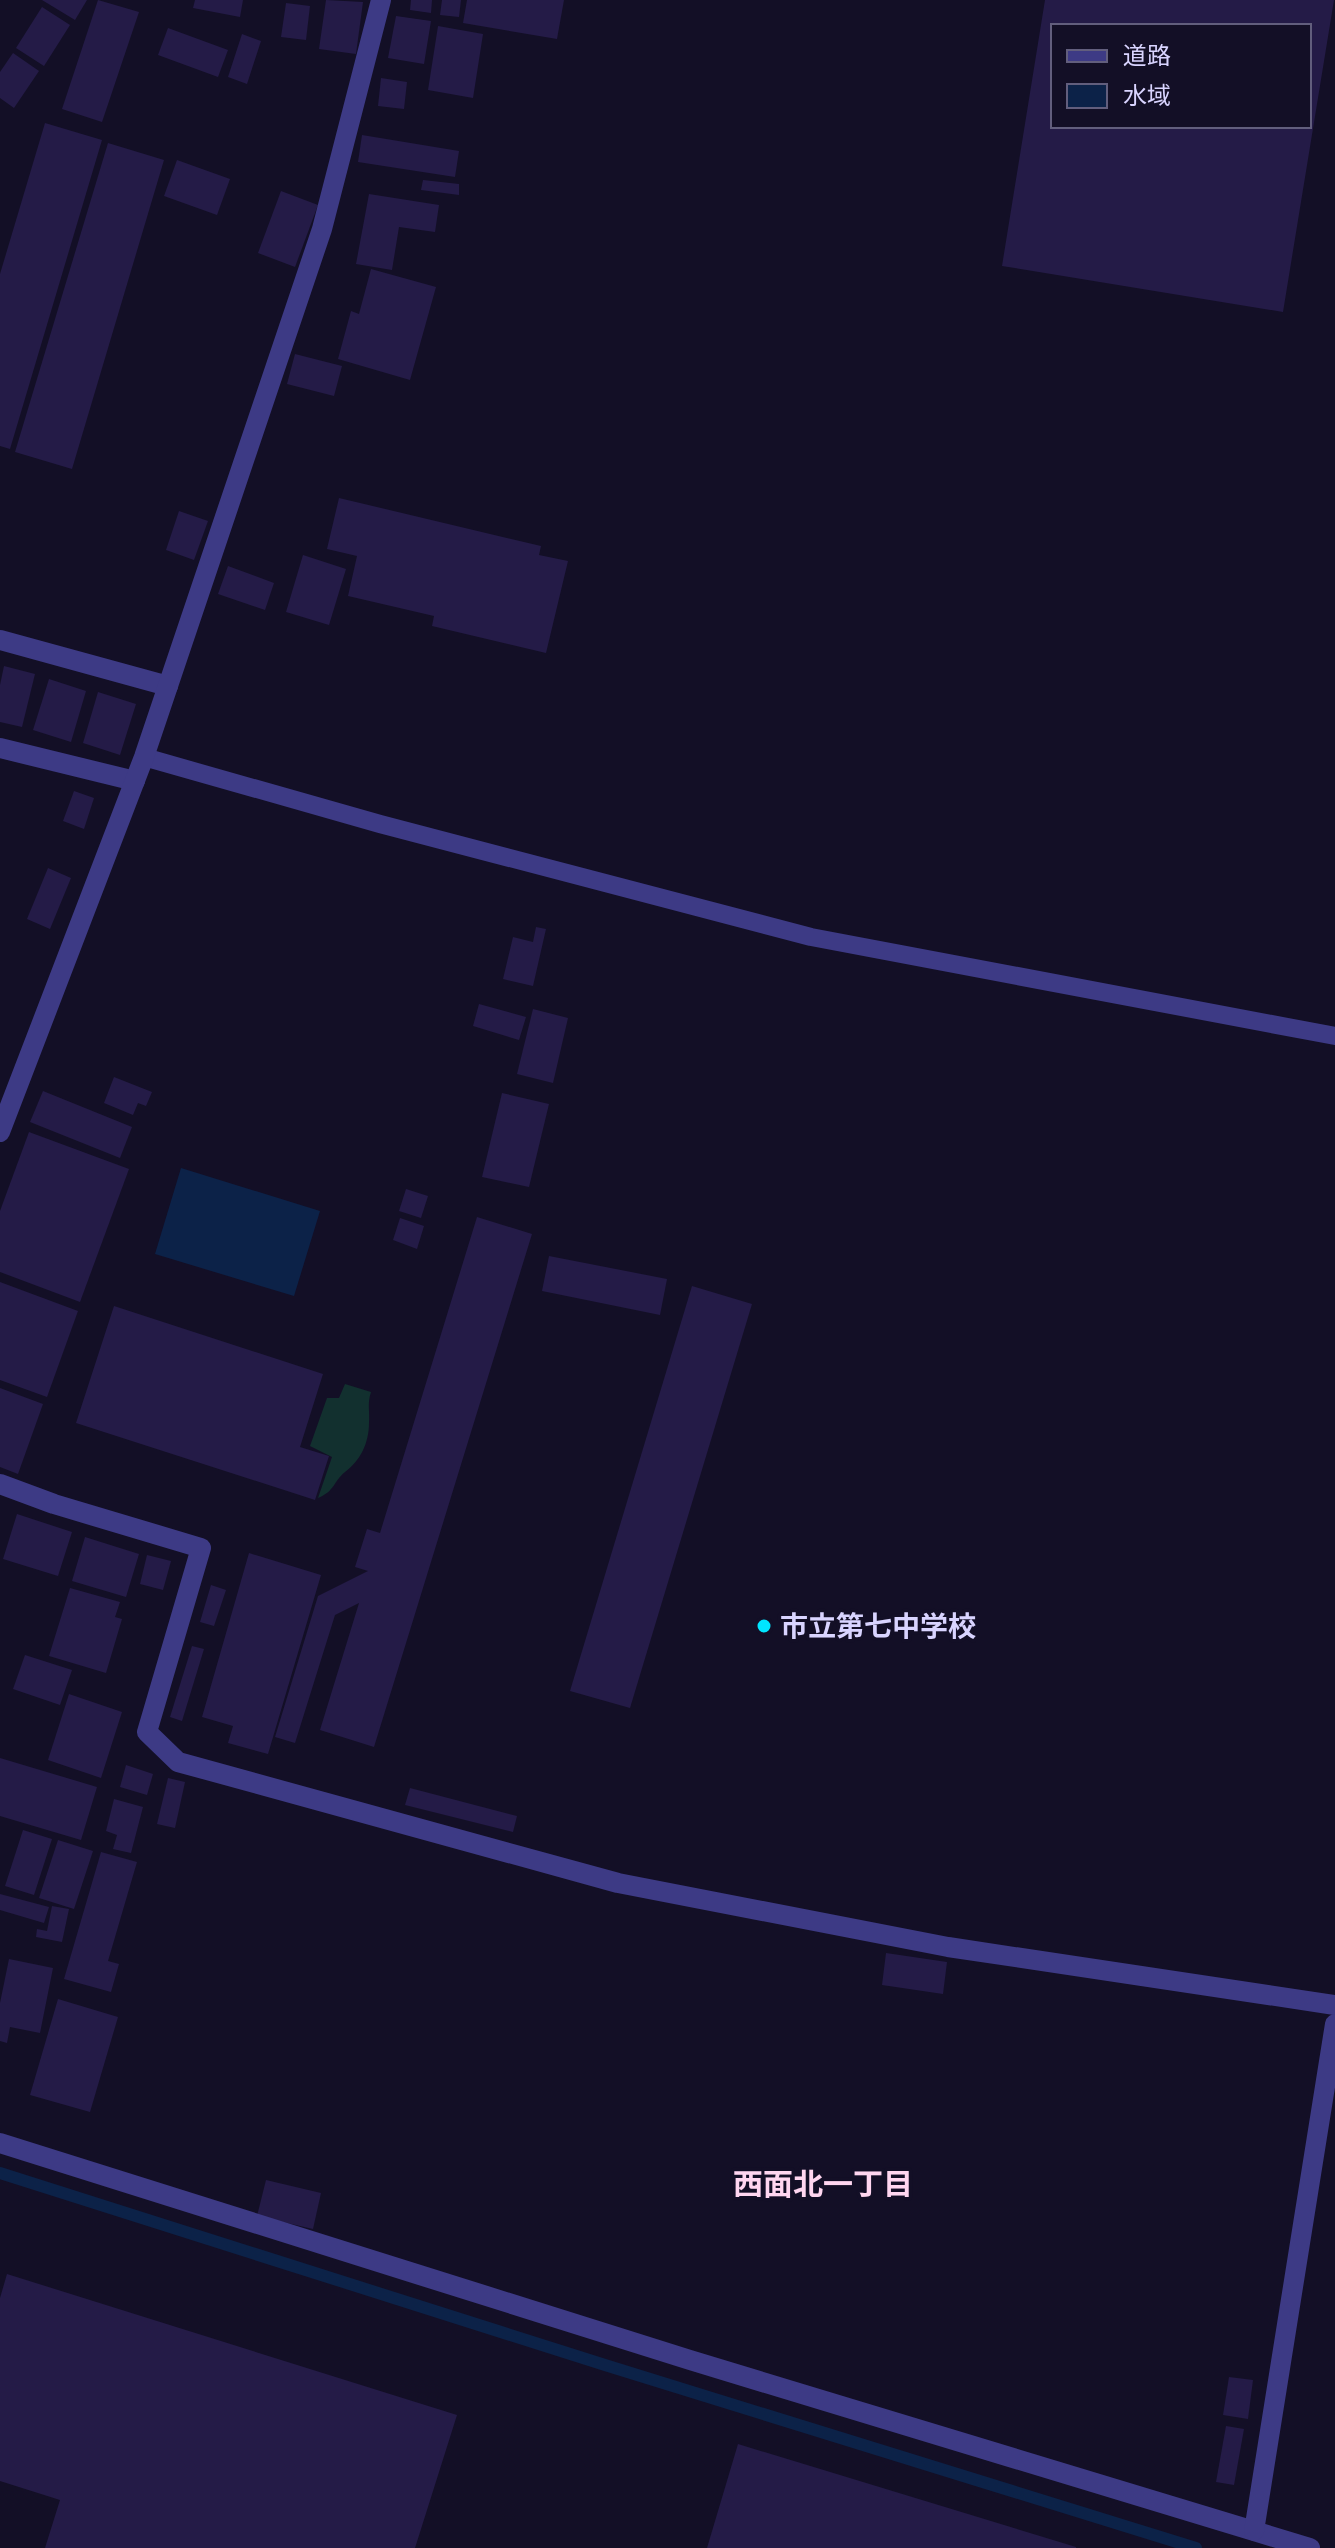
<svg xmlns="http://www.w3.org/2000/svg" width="1335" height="2548" font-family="Poppins,'Noto Sans JP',sans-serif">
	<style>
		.green { fill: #12302f }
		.water { fill: #0c2248 }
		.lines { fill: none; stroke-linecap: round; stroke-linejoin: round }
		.stream { stroke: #0c2248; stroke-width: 12 }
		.building { fill: #241b47; fill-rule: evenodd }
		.service { stroke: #3d3a85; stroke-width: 18 }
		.minor { stroke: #3d3a85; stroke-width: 20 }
		.poi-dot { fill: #00e5ff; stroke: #130f26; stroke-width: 3 }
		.labels { text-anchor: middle; stroke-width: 7; stroke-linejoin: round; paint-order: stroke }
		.poi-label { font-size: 28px; font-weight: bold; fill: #d9d4ff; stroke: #130f26; text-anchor: start }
		.neighbourhood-label { font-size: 30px; font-weight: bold; fill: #ffd6f0; stroke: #130f26 }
	</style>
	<rect width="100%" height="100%" fill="#130f26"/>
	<path class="green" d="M345 1384 371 1392C367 1404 370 1411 369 1423 369 1443 360 1461 345 1472 333 1482 335 1491 318 1498L332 1457 310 1446 327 1398H339Z"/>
	<polygon class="water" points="181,1168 320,1211 294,1296 155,1254"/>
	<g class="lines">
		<polyline class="stream" points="0,2173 605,2365 1196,2548"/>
	</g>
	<g class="building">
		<polygon points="42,0 87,0 75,20"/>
		<polygon points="98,0 139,12 102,122 62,109"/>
		<polygon points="195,0 243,0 240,17 193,8"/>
		<polygon points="326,0 363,2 356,54 319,49"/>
		<polygon points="411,0 432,0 431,13 410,10"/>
		<polygon points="442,0 461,0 459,17 440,15"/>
		<polygon points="467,0 564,0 557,39 463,23"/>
		<path d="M1045 0H1334L1283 312 1002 266ZM1053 26H1309V126H1053Z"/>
		<polygon points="286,3 310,6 306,40 281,37"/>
		<polygon points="42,7 70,25 44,66 16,48"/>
		<polygon points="396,16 431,21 424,64 388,58"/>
		<polygon points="438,26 483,34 473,98 428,90"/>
		<polygon points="168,28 228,50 218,77 158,55"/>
		<polygon points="242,34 261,41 247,84 228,77"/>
		<polygon points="13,53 39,71 14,108 0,98 0,72"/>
		<polygon points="381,78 407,82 404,109 378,106"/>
		<polygon points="45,123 102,140 10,449 0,446 0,274"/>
		<polygon points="362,135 459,151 455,177 358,162"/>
		<polygon points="108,143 164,160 72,469 15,452"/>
		<polygon points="177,160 230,179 217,215 164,196"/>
		<polygon points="423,180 459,184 459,195 421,190"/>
		<polygon points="281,191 318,205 295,267 258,253"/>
		<polygon points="369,194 439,205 435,232 399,227 392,270 356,264"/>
		<polygon points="371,269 436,287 410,380 338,359 351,311 359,314"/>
		<polygon points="295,354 342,366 334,396 287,384"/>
		<polygon points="339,498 541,546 539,555 568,561 546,653 432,626 434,616 348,596 357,556 327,549"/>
		<polygon points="179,511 208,521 194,560 166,550"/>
		<polygon points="303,555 346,569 329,625 286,612"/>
		<polygon points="228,566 274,583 265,610 218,594"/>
		<polygon points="4,666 35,674 22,727 0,722 0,685"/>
		<polygon points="49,679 86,691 71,742 33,730"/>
		<polygon points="98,692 136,704 120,755 83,743"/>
		<polygon points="74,791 94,798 84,829 63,821"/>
		<polygon points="48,868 71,878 50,929 27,919"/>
		<polygon points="536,927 546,929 533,986 503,979 513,937 533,942"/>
		<polygon points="479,1004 526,1017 519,1040 473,1026"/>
		<polygon points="533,1009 568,1018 553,1083 517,1074"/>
		<polygon points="114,1077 152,1092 146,1106 138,1103 133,1115 104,1103"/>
		<polygon points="43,1091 132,1127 120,1158 30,1122"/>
		<polygon points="502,1093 549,1104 529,1187 482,1177"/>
		<polygon points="29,1132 129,1169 80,1302 0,1272 0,1211"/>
		<polygon points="406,1189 428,1196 421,1218 399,1211"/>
		<polygon points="477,1217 532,1234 374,1747 320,1730 359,1603 335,1615 295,1743 275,1737 318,1596 368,1571 355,1567 367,1529 380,1533"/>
		<polygon points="400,1218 424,1226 417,1249 393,1240"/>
		<polygon points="549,1256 667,1279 660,1315 542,1291"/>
		<polygon points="0,1282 78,1311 47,1397 0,1380"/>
		<polygon points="692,1286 752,1304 630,1708 570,1691"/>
		<polygon points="114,1306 323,1374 300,1447 329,1456 315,1500 76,1423"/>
		<polygon points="0,1388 43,1404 18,1474 0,1467"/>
		<polygon points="17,1514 72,1532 58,1576 3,1559"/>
		<polygon points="85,1537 139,1554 126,1597 72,1581"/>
		<polygon points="249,1553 321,1575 268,1754 228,1743 233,1726 202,1717"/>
		<polygon points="147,1555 171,1561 163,1590 140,1584"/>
		<polygon points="211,1585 226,1590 214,1626 200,1622"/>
		<polygon points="70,1588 120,1602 115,1617 122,1619 106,1673 49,1656"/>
		<polygon points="192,1646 204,1649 182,1721 170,1717"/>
		<polygon points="25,1655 72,1670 60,1705 13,1689"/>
		<polygon points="69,1694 122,1712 101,1778 48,1760"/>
		<polygon points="0,1758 97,1787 81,1840 0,1816"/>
		<polygon points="126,1765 153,1774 147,1795 120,1787"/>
		<polygon points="168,1778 185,1782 175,1828 157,1824"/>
		<polygon points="410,1788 517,1816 513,1832 405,1805"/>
		<polygon points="114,1799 143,1807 131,1853 113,1849 117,1835 106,1831"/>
		<polygon points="23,1830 52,1839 34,1895 5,1886"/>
		<polygon points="58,1840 93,1851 74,1909 39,1898"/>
		<polygon points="101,1852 137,1862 108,1961 119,1964 111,1992 64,1979"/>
		<polygon points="0,1894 49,1907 44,1923 0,1910"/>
		<polygon points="52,1906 69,1909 62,1942 36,1937 37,1929 47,1931"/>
		<polygon points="886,1953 947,1962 943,1994 882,1985"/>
		<polygon points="9,1959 53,1968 40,2033 10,2027 7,2043 0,2041 0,2003"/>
		<polygon points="58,1999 118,2017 90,2112 30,2095"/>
		<polygon points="266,2180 321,2193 313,2229 257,2216"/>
		<polygon points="7,2274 457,2415 415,2548 45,2548 60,2500 0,2481 0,2298"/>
		<polygon points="1229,2377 1253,2380 1248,2419 1223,2415"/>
		<polygon points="1226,2426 1244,2429 1234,2485 1216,2482"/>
		<polygon points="738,2444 1076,2547 1076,2548 707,2548"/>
	</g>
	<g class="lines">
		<polyline class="service" points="144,757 380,824 811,937 1335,1036"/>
		<g class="minor">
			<polyline points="0,640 168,686"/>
			<polyline points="0,748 135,781"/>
			<polyline points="0,1132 144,757 322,229 381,0"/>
			<polyline points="0,1484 54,1504 201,1548 147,1732 178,1762 618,1883 948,1947 1335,2005"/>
			<polyline points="0,2143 690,2360 1310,2548"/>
			<polyline points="1254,2531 1335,2024"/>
		</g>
	</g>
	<circle class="poi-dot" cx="764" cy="1626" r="8"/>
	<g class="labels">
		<g class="poi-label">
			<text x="780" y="1636">市立第七中学校</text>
		</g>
		<g class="neighbourhood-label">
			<text x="823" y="2195">西面北一丁目</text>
		</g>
	</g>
	<rect x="1051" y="24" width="260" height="104" fill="#130f26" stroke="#625e7d" stroke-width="2"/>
	<rect x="1067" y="50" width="40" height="12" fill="#3d3a85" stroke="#625e7d" stroke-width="2"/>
	<text x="1123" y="64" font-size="24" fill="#d9d4ff">道路</text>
	<rect x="1067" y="84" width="40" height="24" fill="#0c2248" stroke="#625e7d" stroke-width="2"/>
	<text x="1123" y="104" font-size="24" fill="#d9d4ff">水域</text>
</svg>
